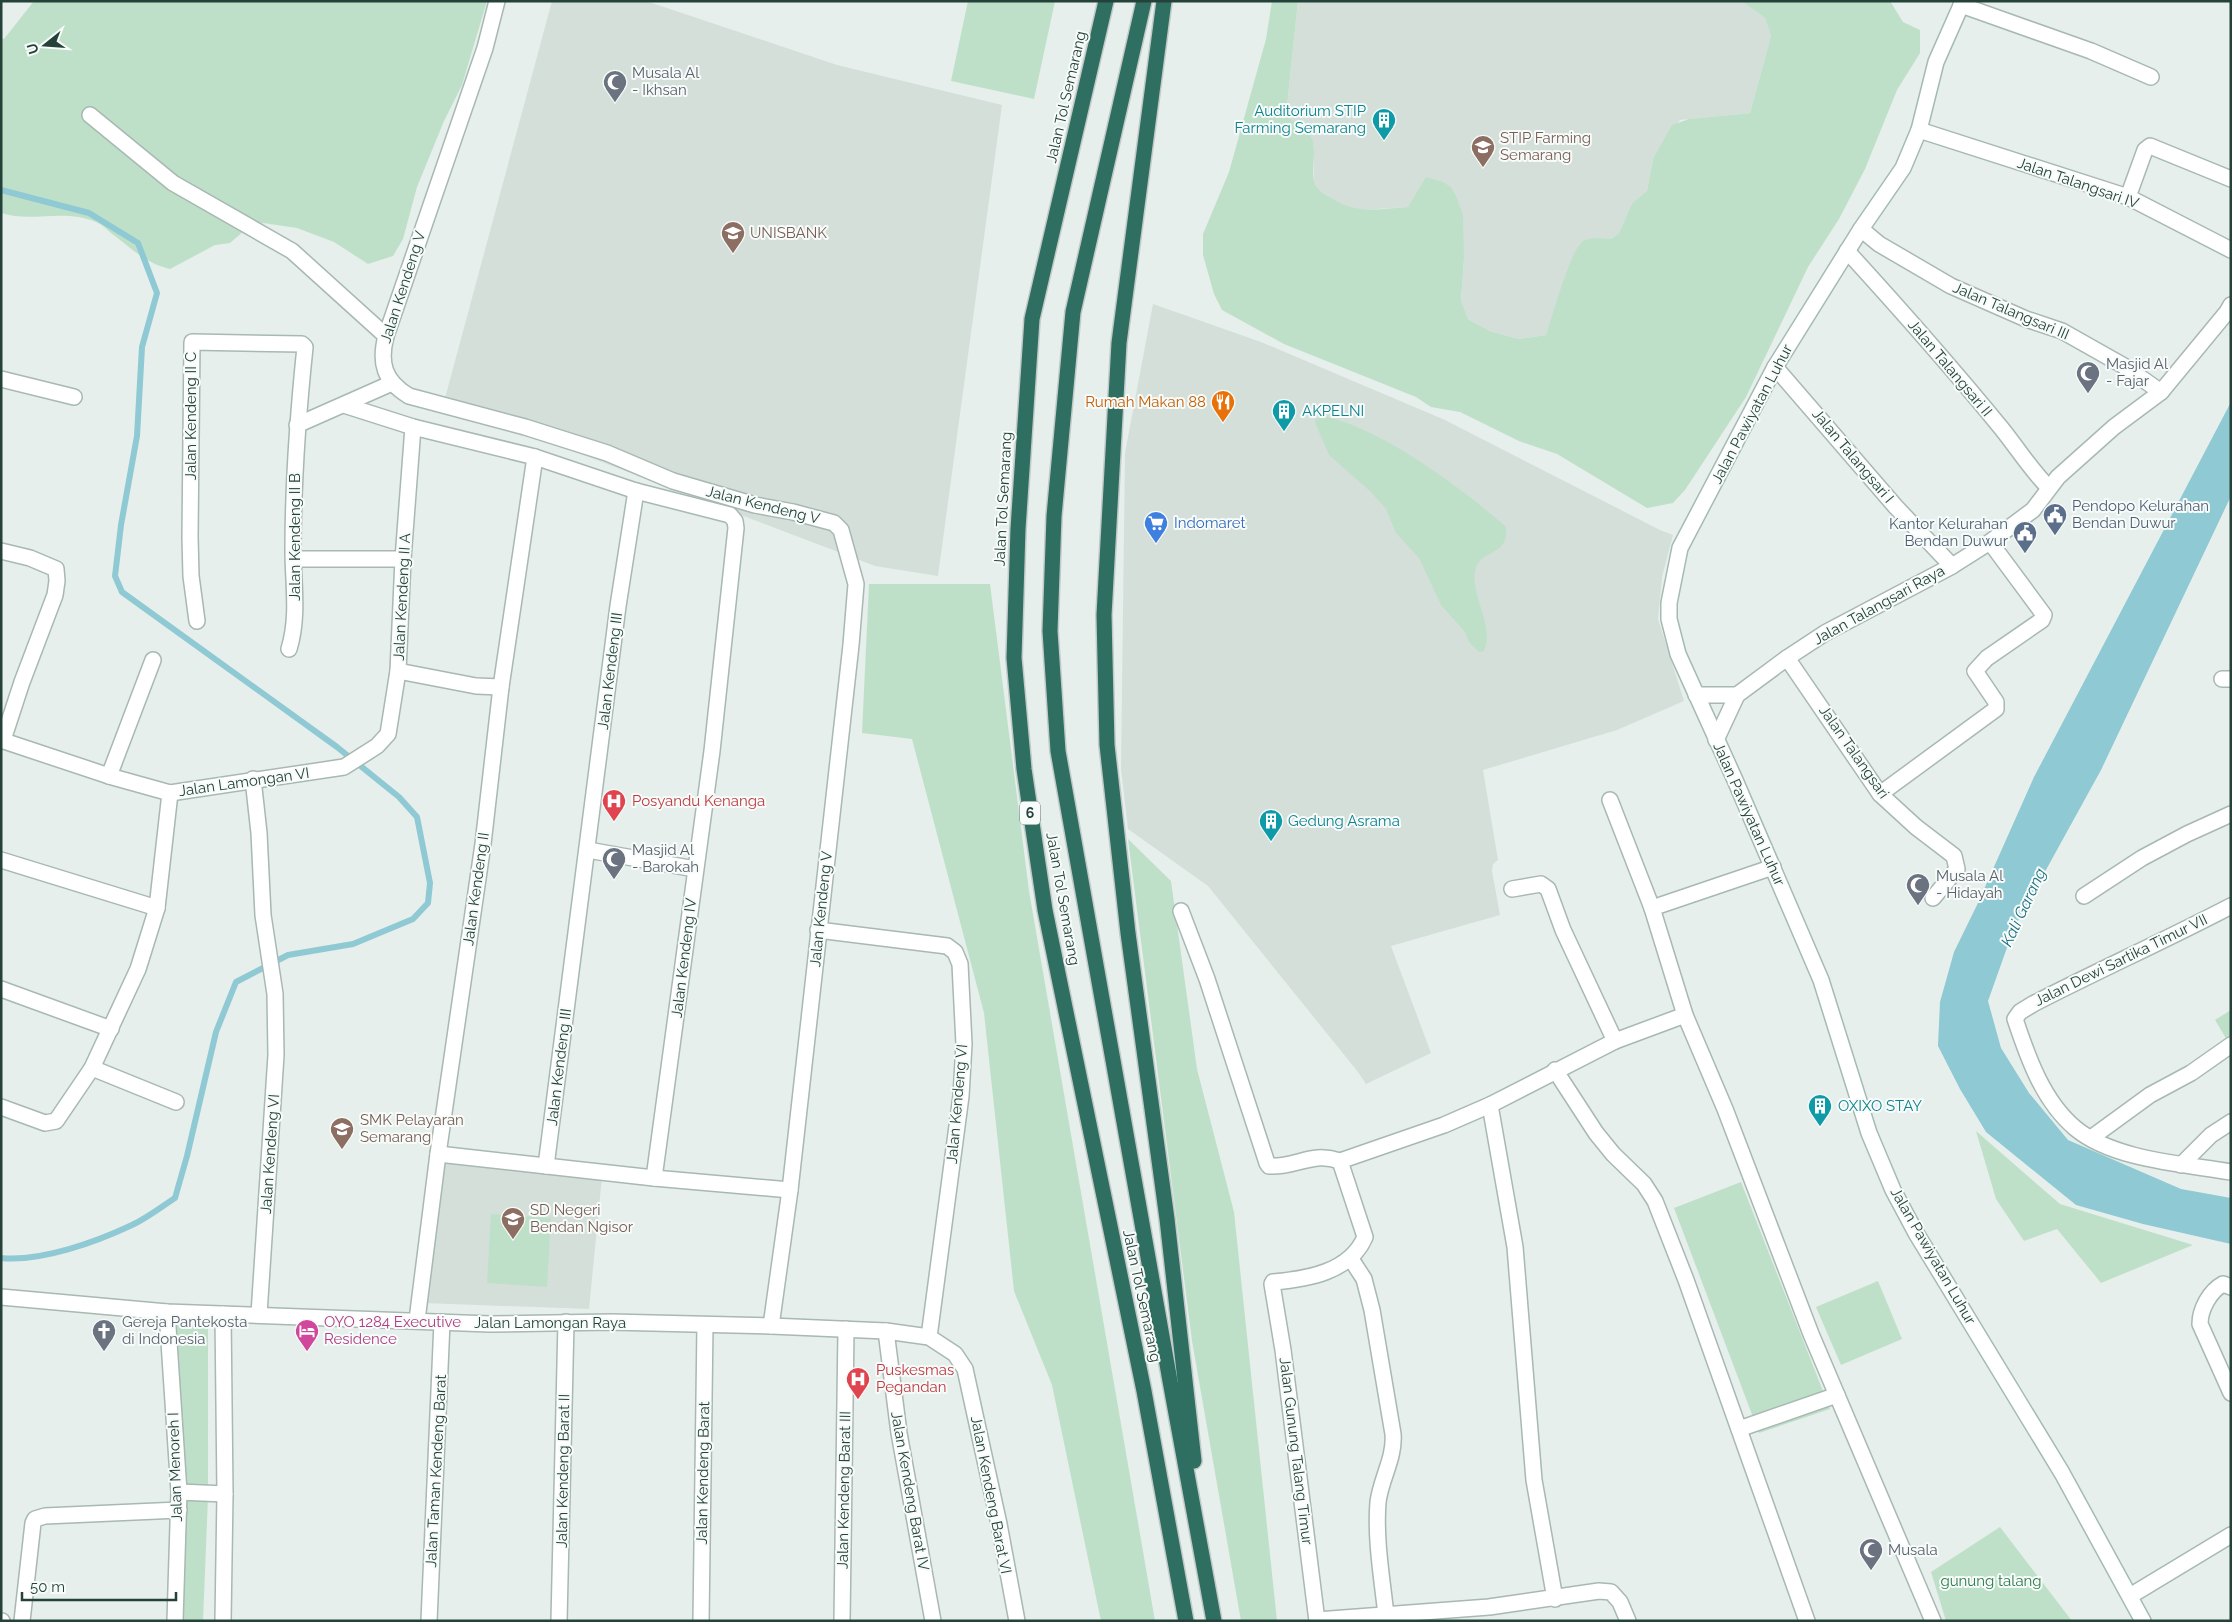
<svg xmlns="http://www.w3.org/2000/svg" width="2232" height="1622" font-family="Raleway,sans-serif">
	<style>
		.built { fill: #d4dfda }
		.green { fill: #bfe0c8 }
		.water { fill: #8ec9d4 }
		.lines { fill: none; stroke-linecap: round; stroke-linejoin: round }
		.stream { stroke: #8ec9d4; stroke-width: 6 }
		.minor-casing { stroke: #a8b8b2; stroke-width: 18 }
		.tertiary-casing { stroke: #a8b8b2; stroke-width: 18 }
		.secondary-casing { stroke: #a4bbb3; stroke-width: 18 }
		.motorway-casing { stroke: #c2cac8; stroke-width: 18 }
		.minor { stroke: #fff; stroke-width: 15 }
		.tertiary { stroke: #fff; stroke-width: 15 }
		.secondary { stroke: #fff; stroke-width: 15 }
		.motorway { stroke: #2f6f62; stroke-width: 15 }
		.labels { text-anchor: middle; stroke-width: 4; stroke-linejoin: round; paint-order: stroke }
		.shield { fill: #f7fbf9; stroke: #637a73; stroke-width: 1 }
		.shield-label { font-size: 14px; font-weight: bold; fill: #24423a }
		.worship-label { font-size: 15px; fill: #5b616d; stroke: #f7fbf9; text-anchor: start }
		.street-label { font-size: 15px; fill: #24423a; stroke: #f7fbf9 }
		.culture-label { font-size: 15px; fill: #0d838f; stroke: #f7fbf9; text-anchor: start }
		.education-label { font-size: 15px; fill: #785e54; stroke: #f7fbf9; text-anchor: start }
		.food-label { font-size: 15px; fill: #c56008; stroke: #f7fbf9; text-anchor: end }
		.service-label { font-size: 15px; fill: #4e5e75; stroke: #f7fbf9; text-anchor: start }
		.shop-label { font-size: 15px; fill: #366cbe; stroke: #f7fbf9; text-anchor: start }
		.health-label { font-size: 15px; fill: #be3a42; stroke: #f7fbf9; text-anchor: start }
		.hotel-label { font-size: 15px; fill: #b23c85; stroke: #f7fbf9; text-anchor: start }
		.park-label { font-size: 15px; fill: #2d7a4b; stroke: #f7fbf9 }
		.water-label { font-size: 16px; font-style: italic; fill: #1c6f80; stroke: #f7fbf9 }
	</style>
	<rect width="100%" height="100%" fill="#e6efeb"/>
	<g class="built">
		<polygon points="552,1 646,1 837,65 1002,105 938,576 875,566 444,402"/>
		<polygon points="1298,1 1741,1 1765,18 1771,36 1750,113 1680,120 1653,159 1647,191 1632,203 1619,233 1611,239 1590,239 1572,260 1546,335 1518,339 1490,331 1468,319 1461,300 1464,260 1408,207 1361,210 1342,206 1318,189 1314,182 1314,146 1286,116"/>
		<polygon points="1153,304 1261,342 1445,420 1660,530 1673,535 1662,577 1658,619 1684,701 1617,730 1483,770 1498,860 1493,864 1492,871 1500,915 1391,946 1431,1053 1366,1084 1358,1072 1208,886 1128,829 1121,769 1125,453"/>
		<polygon points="441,1159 602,1177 589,1309 424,1303"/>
	</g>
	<g class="green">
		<path d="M34 1H487L462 85 444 121 417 187 403 239 393 256 368 264 334 242 297 228 263 223 245 230 230 243 215 245 170 269C145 263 131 248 111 233 107 229 101 224 96 222 64 208 32 223 1 213V38L4 39Z"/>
		<polygon points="968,1 1055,1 1034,99 951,81"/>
		<path d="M1272 1H1298L1286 116C1294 122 1304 127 1310 135 1318 147 1311 167 1314 181 1316 189 1323 193 1330 197 1356 215 1378 209 1408 207L1426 177 1443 182 1451 187 1456 196 1463 215 1464 260 1461 300 1468 319 1490 331 1518 339 1546 335C1552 317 1570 253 1581 243 1588 236 1602 239 1611 239L1619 233 1632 203 1647 191 1653 159 1672 125 1689 119 1750 113 1771 36 1765 18 1741 1H1890L1903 22 1920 30V53L1897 90 1865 169 1839 219 1808 267 1746 397 1685 490 1673 503 1647 508 1557 454 1519 441 1460 412 1431 407 1416 397 1284 344 1222 310 1214 294 1203 255V234L1229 172 1266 39Z"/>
		<path d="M1323 416C1380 427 1462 488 1506 527 1510 557 1478 549 1475 571 1471 597 1495 627 1484 651L1479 652 1469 642 1465 632 1441 605 1419 558 1396 533 1386 509 1371 492 1329 455 1316 425 1315 420Z"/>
		<polygon points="869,584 990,584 1029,891 1155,1621 1101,1621 1052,1385 1014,1291 984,1013 912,739 862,733"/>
		<polygon points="1128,839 1171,881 1197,1069 1234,1212 1277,1621 1241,1621 1192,1341"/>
		<polygon points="2231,1010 2231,1037 2227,1040 2215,1020"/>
		<polygon points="1976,1131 2060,1204 2193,1245 2101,1283 2057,1229 2024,1241 1996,1199"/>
		<polygon points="1741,1182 1830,1409 1759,1433 1674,1208"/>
		<polygon points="491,1214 551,1218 547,1287 487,1283"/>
		<polygon points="1878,1281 1902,1339 1841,1365 1816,1307"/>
		<polygon points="171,1324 208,1327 208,1497 203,1621 180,1621"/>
		<polygon points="2000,1527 2072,1621 1946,1621 1931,1572"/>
	</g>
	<polygon class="water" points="2231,402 2231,496 2101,770 2014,928 1988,1001 2001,1048 2029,1093 2068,1140 2181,1189 2231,1198 2231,1244 2143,1224 2076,1205 1986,1132 1960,1089 1938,1046 1940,1002 1954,952 1977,905 2034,777"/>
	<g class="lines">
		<path class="stream" d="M1 190 89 213 138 243 157 293 142 347 137 436 121 525 115 576 122 592 337 747 399 797 417 817 430 883 428 903 413 919 353 944 288 955 236 982 216 1032 187 1156 175 1198C161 1207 147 1218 132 1225 96 1242 41 1262 1 1258"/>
		<g class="minor-casing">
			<g id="minor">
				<polyline points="1961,5 2091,51 2151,77"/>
				<polyline points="90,115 173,183 292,251 386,336"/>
				<polyline points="1919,130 2128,197 2231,250"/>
				<polyline points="2128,197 2145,150 2150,146 2231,179"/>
				<polyline points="1861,229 1879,244 1951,286 2026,319 2062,331 2124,366 2161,392"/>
				<path d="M1847 251C1900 309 1952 368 2002 429 2018 449 2031 470 2049 488"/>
				<polyline points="1775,367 1895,506 1952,566"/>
				<polyline points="1,379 74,397"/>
				<polyline points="344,405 413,427 535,457 636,491 730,515 735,521 736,528 712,751 654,1178"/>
				<polyline points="297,425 392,383"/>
				<polyline points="1,551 30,558 56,569 57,581 55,595 22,682 3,740"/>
				<polyline points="294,559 403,559"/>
				<path d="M197 621 191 576 190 537 192 342 302 344 305 347C298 414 293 482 293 550 293 584 299 616 289 649"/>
				<polyline points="1787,658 1880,794 1916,827 1954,856 1957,869 1933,898"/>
				<polyline points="398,671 476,686 501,687"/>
				<polyline points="2222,679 2231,679"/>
				<polyline points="1696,695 1737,695"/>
				<polyline points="1,740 109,776 170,793 344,767 377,746 388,734 398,671 403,559 413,427"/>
				<polyline points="1716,740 1737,695 1787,658 1825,633 1952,566 1990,542 2033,510 2058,477 2114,427 2161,392 2227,312 2231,305"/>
				<polyline points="109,776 153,660"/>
				<polyline points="253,779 259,833 263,915 275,994 276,1055 259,1314"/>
				<polyline points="1880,794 1996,709 1996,702 1975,671 1987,658 2042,620 2044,615 1990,542"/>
				<polyline points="1610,800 1652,908 1685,1015 1725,1109 1811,1334 1933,1621"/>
				<polyline points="588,850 695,869"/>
				<polyline points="1,860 157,908"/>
				<polyline points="1512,889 1541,884 1548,889 1563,930 1615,1041"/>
				<polyline points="2084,896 2142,858 2187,834 2231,814"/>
				<path d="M2231 906C2166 940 2099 970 2033 1004L2020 1012 2015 1019C2028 1058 2043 1101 2075 1128 2113 1160 2184 1164 2231 1172"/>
				<polyline points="1652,908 1773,867"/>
				<path d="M1181 911 1207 979 1267 1163 1269 1166C1296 1168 1311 1151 1340 1161"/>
				<polyline points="818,930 947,946 955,952 960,964 964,1044 961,1096 929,1337"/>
				<polyline points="1,989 111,1029"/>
				<polyline points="92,1068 176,1102"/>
				<polyline points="1555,1070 1596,1133 1613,1154 1644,1184 1655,1201 1686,1280 1807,1621"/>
				<polyline points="1490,1105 1515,1247 1534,1480 1555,1599"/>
				<polyline points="1,1107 45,1123 56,1121 92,1068 138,969 157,908 170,793"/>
				<polyline points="2091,1138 2150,1095 2191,1073 2231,1045"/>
				<polyline points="438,1154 654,1178 790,1190"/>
				<polyline points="2181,1165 2211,1135 2231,1122"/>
				<polyline points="546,1166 618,606 636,491"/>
				<path d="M1351 1259 1364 1279 1372 1310 1393 1434C1395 1458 1381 1478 1378 1502 1375 1539 1382 1578 1386 1615"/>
				<path d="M2231 1287 2223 1284C2210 1291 2200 1309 2200 1324L2231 1393"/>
				<polyline points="167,1312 179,1492 175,1621"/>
				<polyline points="417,1320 438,1154 483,844 501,687 535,457"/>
				<polyline points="771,1326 886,1331 929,1337 955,1354 965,1369 999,1524 1017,1621"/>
				<polyline points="886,1331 899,1433 933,1621"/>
				<polyline points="1739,1429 1837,1395"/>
				<polyline points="179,1492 225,1494"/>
				<polyline points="2130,1596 2231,1535"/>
				<polyline points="1317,1620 1489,1607 1599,1591 1611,1592 1620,1602 1628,1621"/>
				<polyline points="1,1621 2,1621"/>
				<polyline points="22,1621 33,1523 35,1519 45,1516 179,1510"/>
				<polyline points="223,1621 225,1494 223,1314"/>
				<polyline points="429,1621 442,1322"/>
				<polyline points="559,1621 566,1322"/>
				<polyline points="701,1621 705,1325"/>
				<polyline points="842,1621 846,1329"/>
				<path d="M1317 1621 1283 1350 1272 1284 1273 1282C1308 1279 1350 1272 1365 1237L1340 1161 1444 1125 1490 1105 1615 1041 1685 1015"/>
			</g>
		</g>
		<g class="tertiary-casing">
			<path id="tertiary" d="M1 1297 167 1312 490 1324 611 1322 771 1326 790 1190 851 645 856 584 841 530 834 523 793 512 755 505 673 481 607 453 525 427 409 396C384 381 379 363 386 336L485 48 497 1"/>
		</g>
		<g class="secondary-casing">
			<polyline id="secondary" points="1963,1 1936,62 1919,130 1903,168 1861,229 1775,367 1680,548 1669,603 1669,619 1678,654 1735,780 1821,980 1869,1133 1893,1190 1916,1233 2062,1473 2143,1621"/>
		</g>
		<g class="motorway-casing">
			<g id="motorway">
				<polyline points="1106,1 1032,319 1018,529 1014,658 1024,769 1045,910 1144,1391 1186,1621"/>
				<polyline points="1144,1 1073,312 1054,516 1050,631 1058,751 1170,1381 1214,1621"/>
				<polyline points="1164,1 1119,343 1104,615 1107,745 1128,933 1167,1219 1194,1461"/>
			</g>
		</g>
		<use href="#minor" class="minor"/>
		<use href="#tertiary" class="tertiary"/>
		<use href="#secondary" class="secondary"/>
		<use href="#motorway" class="motorway"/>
	</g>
	<defs>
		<g id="mosque-pin" transform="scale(1.25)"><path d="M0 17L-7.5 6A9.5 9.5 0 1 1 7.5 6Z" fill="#6b7280" stroke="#f7fbf9"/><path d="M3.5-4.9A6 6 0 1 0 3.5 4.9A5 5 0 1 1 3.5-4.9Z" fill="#fff"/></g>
		<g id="building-pin" transform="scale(1.25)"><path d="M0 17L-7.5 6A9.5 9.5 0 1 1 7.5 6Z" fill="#0f9aa8" stroke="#f7fbf9"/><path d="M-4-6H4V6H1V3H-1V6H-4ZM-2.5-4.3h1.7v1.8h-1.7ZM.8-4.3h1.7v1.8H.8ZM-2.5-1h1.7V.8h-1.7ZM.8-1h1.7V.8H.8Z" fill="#fff"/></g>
		<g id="university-pin" transform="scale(1.25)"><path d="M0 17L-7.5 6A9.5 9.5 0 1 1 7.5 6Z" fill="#8d6e63" stroke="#f7fbf9"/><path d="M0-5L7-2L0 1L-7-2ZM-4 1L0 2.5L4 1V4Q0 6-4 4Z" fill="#fff"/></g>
		<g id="restaurant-pin" transform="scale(1.25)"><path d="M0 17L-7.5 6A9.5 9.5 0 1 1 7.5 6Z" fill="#e8710a" stroke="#f7fbf9"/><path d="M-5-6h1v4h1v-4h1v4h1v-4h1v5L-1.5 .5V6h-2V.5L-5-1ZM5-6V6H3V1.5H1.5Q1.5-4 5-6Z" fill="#fff"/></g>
		<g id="civic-pin" transform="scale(1.25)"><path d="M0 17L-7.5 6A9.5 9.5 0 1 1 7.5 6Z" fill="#5c6f8a" stroke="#f7fbf9"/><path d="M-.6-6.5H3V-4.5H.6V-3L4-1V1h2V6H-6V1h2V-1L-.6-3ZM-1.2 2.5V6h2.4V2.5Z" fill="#fff"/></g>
		<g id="supermarket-pin" transform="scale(1.25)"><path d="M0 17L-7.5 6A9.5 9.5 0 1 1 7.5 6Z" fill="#3f7fe0" stroke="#f7fbf9"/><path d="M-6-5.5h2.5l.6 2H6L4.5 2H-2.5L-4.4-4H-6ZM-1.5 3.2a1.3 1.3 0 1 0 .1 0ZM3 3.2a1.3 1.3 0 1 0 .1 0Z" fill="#fff"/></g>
		<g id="hospital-pin" transform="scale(1.25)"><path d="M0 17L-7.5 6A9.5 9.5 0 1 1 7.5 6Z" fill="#e0444e" stroke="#f7fbf9"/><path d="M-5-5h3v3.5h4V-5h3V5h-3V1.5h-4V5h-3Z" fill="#fff"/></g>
		<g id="school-pin" transform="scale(1.25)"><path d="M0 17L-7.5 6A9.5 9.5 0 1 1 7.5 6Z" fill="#8d6e63" stroke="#f7fbf9"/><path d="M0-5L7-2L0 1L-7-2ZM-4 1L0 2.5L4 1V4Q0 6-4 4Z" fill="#fff"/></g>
		<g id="church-pin" transform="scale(1.25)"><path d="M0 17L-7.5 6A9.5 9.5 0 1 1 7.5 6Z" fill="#6b7280" stroke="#f7fbf9"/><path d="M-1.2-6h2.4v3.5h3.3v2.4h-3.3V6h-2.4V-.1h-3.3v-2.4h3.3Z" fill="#fff"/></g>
		<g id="hotel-pin" transform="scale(1.25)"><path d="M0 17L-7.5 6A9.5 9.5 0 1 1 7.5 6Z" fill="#d1479c" stroke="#f7fbf9"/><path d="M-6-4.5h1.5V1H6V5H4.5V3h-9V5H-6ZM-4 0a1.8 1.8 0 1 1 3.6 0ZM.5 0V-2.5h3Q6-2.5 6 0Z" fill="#fff"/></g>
	</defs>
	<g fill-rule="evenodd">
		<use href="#mosque-pin" x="615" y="82"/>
		<use href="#building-pin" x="1384" y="120"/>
		<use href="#university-pin" x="1483" y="147"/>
		<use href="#university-pin" x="733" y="233"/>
		<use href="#mosque-pin" x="2088" y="373"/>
		<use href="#restaurant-pin" x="1223" y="402"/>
		<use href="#building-pin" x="1284" y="411"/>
		<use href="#civic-pin" x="2055" y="515"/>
		<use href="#supermarket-pin" x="1156" y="523"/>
		<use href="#civic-pin" x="2025" y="533"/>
		<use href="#hospital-pin" x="614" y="801"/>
		<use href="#building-pin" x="1271" y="821"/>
		<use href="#mosque-pin" x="614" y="859"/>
		<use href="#mosque-pin" x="1918" y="885"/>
		<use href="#building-pin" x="1820" y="1106"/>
		<use href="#school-pin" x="342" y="1129"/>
		<use href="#school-pin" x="513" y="1219"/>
		<use href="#church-pin" x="104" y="1331"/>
		<use href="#hotel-pin" x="307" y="1331"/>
		<use href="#hospital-pin" x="858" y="1379"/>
		<use href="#mosque-pin" x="1871" y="1550"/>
	</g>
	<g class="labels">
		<rect class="shield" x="1020" y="801.5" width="20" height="23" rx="4"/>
		<g class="shield-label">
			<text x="1030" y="818">6</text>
		</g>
		<g class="worship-label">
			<text x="632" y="78">Musala Al<tspan x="632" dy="17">- Ikhsan</tspan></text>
			<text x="2106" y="369">Masjid Al<tspan x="2106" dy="17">- Fajar</tspan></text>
			<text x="632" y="855">Masjid Al<tspan x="632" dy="17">- Barokah</tspan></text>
			<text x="1936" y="881">Musala Al<tspan x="1936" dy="17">- Hidayah</tspan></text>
			<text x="122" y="1327">Gereja Pantekosta<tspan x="122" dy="17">di Indonesia</tspan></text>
			<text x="1888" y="1555">Musala</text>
		</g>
		<g class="street-label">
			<text transform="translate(1066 97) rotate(-77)" y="5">Jalan Tol Semarang</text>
			<text transform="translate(2078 183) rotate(19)" y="5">Jalan Talangsari IV</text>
			<text transform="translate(403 287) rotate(-72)" y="5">Jalan Kendeng V</text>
			<text transform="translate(2011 311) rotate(23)" y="5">Jalan Talangsari III</text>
			<text transform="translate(1950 368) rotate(50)" y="5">Jalan Talangsari II</text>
			<text transform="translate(1752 414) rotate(-62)" y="5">Jalan Pawiyatan Luhur</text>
			<text transform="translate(191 416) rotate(-90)" y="5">Jalan Kendeng II C</text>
			<text transform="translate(1853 456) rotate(50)" y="5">Jalan Talangsari I</text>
			<text transform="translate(1003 499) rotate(-87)" y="5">Jalan Tol Semarang</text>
			<text transform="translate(763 505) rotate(14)" y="5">Jalan Kendeng V</text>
			<text transform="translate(295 537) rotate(-90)" y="5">Jalan Kendeng II B</text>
			<text transform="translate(402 597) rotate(-87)" y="5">Jalan Kendeng II A</text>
			<text transform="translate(1879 605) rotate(-29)" y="5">Jalan Talangsari Raya</text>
			<text transform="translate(610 671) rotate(-83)" y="5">Jalan Kendeng III</text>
			<text transform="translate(1854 752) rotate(55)" y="5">Jalan Talangsari</text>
			<text transform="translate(244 782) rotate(-8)" y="5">Jalan Lamongan VI</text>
			<text transform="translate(1749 814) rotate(66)" y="5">Jalan Pawiyatan Luhur</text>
			<text transform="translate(476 889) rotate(-82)" y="5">Jalan Kendeng II</text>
			<text transform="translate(1063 899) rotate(80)" y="5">Jalan Tol Semarang</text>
			<text transform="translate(821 909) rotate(-84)" y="5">Jalan Kendeng V</text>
			<text transform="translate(684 958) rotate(-83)" y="5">Jalan Kendeng IV</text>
			<text transform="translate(2121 960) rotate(-26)" y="5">Jalan Dewi Sartika Timur VII</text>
			<text transform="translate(559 1067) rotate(-83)" y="5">Jalan Kendeng III</text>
			<text transform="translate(957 1104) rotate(-85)" y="5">Jalan Kendeng VI</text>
			<text transform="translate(270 1154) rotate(-86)" y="5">Jalan Kendeng VI</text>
			<text transform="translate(1933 1256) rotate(60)" y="5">Jalan Pawiyatan Luhur</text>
			<text transform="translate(1142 1296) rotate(78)" y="5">Jalan Tol Semarang</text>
			<text x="550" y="1328">Jalan Lamongan Raya</text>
			<text transform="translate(1296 1451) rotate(83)" y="5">Jalan Gunung Talang Timur</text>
			<text transform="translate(175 1467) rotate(-92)" y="5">Jalan Menoreh I</text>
			<text transform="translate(436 1471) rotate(-87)" y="5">Jalan Taman Kendeng Barat</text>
			<text transform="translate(563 1471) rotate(-89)" y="5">Jalan Kendeng Barat II</text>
			<text transform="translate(703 1473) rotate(-89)" y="5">Jalan Kendeng Barat</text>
			<text transform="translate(844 1490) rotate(-89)" y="5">Jalan Kendeng Barat III</text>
			<text transform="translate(910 1491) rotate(80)" y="5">Jalan Kendeng Barat IV</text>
			<text transform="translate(991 1495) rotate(79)" y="5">Jalan Kendeng Barat VI</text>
		</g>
		<g class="culture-label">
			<text x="1366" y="116" text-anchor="end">Auditorium STIP<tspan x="1366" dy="17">Farming Semarang</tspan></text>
			<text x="1302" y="416">AKPELNI</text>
			<text x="1288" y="826">Gedung Asrama</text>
			<text x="1838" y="1111">OXIXO STAY</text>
		</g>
		<g class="education-label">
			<text x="1500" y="143">STIP Farming<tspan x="1500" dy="17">Semarang</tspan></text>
			<text x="750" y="238">UNISBANK</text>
			<text x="360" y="1125">SMK Pelayaran<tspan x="360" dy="17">Semarang</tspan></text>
			<text x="530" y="1215">SD Negeri<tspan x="530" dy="17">Bendan Ngisor</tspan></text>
		</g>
		<g class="food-label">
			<text x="1206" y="407">Rumah Makan 88</text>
		</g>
		<g class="service-label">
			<text x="2072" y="511">Pendopo Kelurahan<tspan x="2072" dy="17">Bendan Duwur</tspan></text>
			<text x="2008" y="529" text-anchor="end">Kantor Kelurahan<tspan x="2008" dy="17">Bendan Duwur</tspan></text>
		</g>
		<g class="shop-label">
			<text x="1174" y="528">Indomaret</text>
		</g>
		<g class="health-label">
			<text x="632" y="806">Posyandu Kenanga</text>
			<text x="876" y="1375">Puskesmas<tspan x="876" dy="17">Pegandan</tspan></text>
		</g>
		<g class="hotel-label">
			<text x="324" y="1327">OYO 1284 Executive<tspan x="324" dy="17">Residence</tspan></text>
		</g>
		<g class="park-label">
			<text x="1991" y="1586">gunung talang</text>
		</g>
		<g class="water-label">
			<text transform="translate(2023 907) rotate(-65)" y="6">Kali Garang</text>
		</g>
	</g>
	<rect width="2232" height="1622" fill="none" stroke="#24423a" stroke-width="5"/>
	<g transform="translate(45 45) rotate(253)" stroke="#f7fbf9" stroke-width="4" paint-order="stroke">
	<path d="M0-4L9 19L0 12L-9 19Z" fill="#24423a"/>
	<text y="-8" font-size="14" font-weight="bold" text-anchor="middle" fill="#24423a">U</text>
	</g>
	<path d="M22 1592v8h154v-8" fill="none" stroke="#24423a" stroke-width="2.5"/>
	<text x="30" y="1592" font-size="15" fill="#24423a" stroke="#f7fbf9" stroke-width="4" paint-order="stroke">50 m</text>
</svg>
